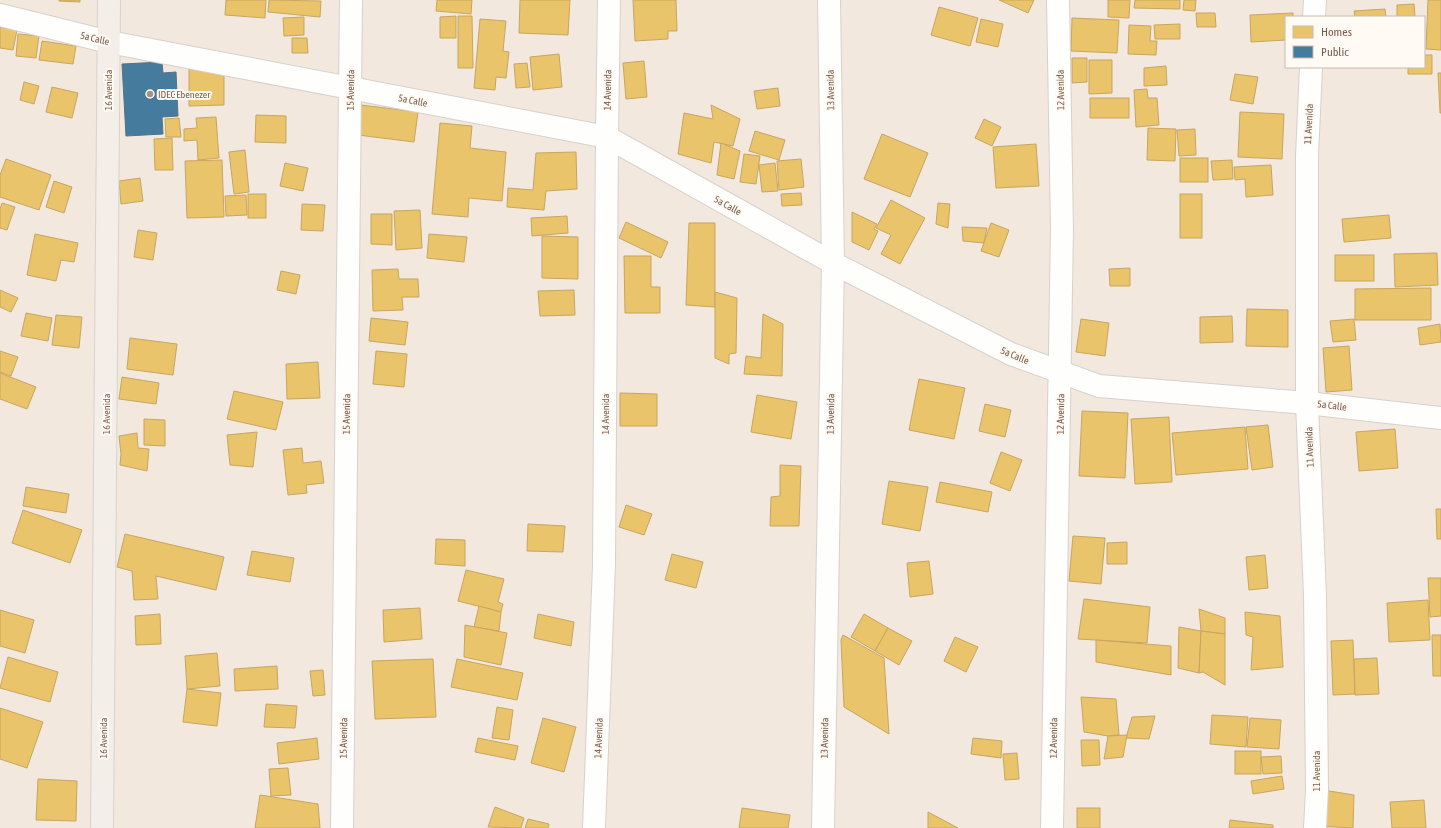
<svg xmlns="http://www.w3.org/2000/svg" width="1441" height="828" font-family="'Asap Condensed',sans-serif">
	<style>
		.residential { fill: #f2e8de; fill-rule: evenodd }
		.homes { fill: #e9c46a; stroke: #c8a561 }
		.public { fill: #457b9d; stroke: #557285 }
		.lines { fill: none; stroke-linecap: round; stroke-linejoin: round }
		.minor-casing { stroke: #d7d1cb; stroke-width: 24 }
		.major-casing { stroke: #dad1cc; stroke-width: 24 }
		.minor { stroke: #fefefd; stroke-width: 22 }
		.major { stroke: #f3eee8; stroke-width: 22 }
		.poi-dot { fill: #a69286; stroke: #fffaf3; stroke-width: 1.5 }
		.labels { text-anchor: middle; stroke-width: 4; stroke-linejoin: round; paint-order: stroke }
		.street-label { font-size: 10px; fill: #7a5c4d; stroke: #fffaf3 }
		.poi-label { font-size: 10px; fill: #7a5c4d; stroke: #fffaf3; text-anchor: start }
	</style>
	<rect width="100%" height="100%" fill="#f9f5f0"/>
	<path class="residential" d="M0 0H1441V828H0ZM1286 17H1424V67H1286Z"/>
	<g class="homes">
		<polygon points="59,0 80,0 80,2 59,1"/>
		<polygon points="226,0 266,0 265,18 225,15"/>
		<polygon points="269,0 321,1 320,17 268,12"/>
		<polygon points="437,0 472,0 471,14 436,11"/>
		<polygon points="520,0 570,0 568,35 519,33"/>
		<polygon points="633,0 676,0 677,31 668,31 668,39 635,41"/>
		<polygon points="999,0 1034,0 1028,13"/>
		<polygon points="1108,0 1130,0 1129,18 1108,17"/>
		<polygon points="1135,0 1180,0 1180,9 1134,8"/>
		<polygon points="1184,0 1196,0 1195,11 1183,10"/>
		<polygon points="1428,0 1441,0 1441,50 1426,49"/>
		<polygon points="1414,4 1415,17 1397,17 1397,5"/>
		<polygon points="939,7 978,18 970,46 931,35"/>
		<polygon points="1385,9 1386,17 1355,17 1354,11"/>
		<polygon points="1196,13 1215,13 1216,27 1197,27"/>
		<polygon points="1293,13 1293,17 1286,17 1286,40 1251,42 1250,15"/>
		<polygon points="456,16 456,38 440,38 440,17"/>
		<polygon points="458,16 472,16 473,68 458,68"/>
		<polygon points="304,17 304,35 284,36 283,18"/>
		<polygon points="1072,18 1119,20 1117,53 1071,51"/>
		<polygon points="480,19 506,21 503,51 509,52 506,78 496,77 495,90 474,88"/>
		<polygon points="981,19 1003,24 998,47 976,42"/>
		<polygon points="1180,24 1180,39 1155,39 1154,25"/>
		<polygon points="1129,25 1151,26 1150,41 1157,41 1156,55 1128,54"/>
		<polygon points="0,27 17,30 13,50 0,48"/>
		<polygon points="18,34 39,36 36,58 16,56"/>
		<polygon points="292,38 307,38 308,53 292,53"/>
		<polygon points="42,41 76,46 73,64 39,60"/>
		<polygon points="559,54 562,87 533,90 530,57"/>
		<polygon points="1424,55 1432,55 1432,74 1408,74 1408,67 1424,67"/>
		<polygon points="1072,58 1087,58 1087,82 1072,83"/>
		<polygon points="1089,60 1112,60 1112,93 1089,94"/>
		<polygon points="644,61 647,97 626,99 623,63"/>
		<polygon points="527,63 530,87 516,88 514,64"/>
		<polygon points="1166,66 1167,85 1144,86 1144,68"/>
		<polygon points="189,69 224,69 224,105 189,106"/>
		<polygon points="1438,73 1441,73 1441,113 1440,113"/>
		<polygon points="1235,74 1258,77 1253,104 1230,100"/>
		<polygon points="24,82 39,86 34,104 20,100"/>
		<polygon points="52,87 78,93 72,118 46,112"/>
		<polygon points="778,88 780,106 757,109 754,91"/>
		<polygon points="1147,89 1148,98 1157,98 1159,125 1136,127 1134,90"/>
		<rect x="1090" y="98" width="39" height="20"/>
		<polygon points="361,105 418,112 414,142 358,135"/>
		<polygon points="711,105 740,119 733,146 714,142 711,163 678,154 684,113 713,119"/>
		<polygon points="1240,112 1284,114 1282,159 1238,157"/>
		<polygon points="256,115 286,116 286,143 255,142"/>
		<polygon points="216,117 219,158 198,160 197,140 184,141 184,129 197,128 196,118"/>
		<polygon points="179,118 181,137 166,137 165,119"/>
		<polygon points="984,119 1001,127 992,146 975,138"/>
		<polygon points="440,123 472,126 470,148 506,152 502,201 469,198 468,217 432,214"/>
		<polygon points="1148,128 1176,129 1175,161 1147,160"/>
		<polygon points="1195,129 1196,155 1179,156 1177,130"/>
		<polygon points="755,131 785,140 779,160 749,151"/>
		<polygon points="882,134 928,153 910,197 864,179"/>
		<polygon points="172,138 173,170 155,170 154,139"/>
		<polygon points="721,143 740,151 734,179 717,175"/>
		<polygon points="1036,144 1039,186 996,188 993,147"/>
		<polygon points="245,150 249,192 234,194 229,152"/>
		<polygon points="576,152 577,189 546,191 544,210 507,207 508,188 533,190 536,153"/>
		<polygon points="744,154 760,156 756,184 740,182"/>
		<rect x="1180" y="158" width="28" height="24"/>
		<polygon points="6,159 51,175 39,210 0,197 0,175"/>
		<polygon points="801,159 804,187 779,190 777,161"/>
		<polygon points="222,160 224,217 187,218 185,161"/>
		<polygon points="1232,160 1233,179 1213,180 1211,161"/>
		<polygon points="285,163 308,168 303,191 280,186"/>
		<polygon points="775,163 778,191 762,192 759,165"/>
		<polygon points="1271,165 1273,195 1246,197 1245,179 1235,180 1234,167"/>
		<polygon points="140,178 143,201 121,204 119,181"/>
		<polygon points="54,181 72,187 64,213 46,207"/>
		<polygon points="801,193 802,205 782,206 781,194"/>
		<rect x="248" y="194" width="18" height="24"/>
		<rect x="1180" y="194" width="22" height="44"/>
		<polygon points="246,195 247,215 226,216 225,196"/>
		<polygon points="891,200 925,218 900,264 881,254 891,235 876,228"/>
		<polygon points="2,203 15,207 7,230 0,228 0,209"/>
		<polygon points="938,203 950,204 948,228 936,224"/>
		<polygon points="302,204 325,205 323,231 301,230"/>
		<polygon points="420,210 422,248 396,250 394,211"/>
		<polygon points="852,212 877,224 874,229 878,231 869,250 852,242"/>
		<polygon points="371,214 392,214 392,245 371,244"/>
		<polygon points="1389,215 1391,238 1344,242 1342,219"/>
		<polygon points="567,216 568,233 532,236 531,218"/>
		<polygon points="626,222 668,242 661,258 619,238"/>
		<polygon points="689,223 715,223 715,307 686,305"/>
		<polygon points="991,223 1009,230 999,257 981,251"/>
		<polygon points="962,227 987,228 984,243 963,241"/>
		<polygon points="138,230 157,233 153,260 134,257"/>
		<polygon points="35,234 78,243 74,262 61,260 56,281 27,275"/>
		<polygon points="429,234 467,237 464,262 427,258"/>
		<polygon points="542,236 578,237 578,279 542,278"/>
		<polygon points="1437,253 1438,285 1395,287 1394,254"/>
		<rect x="1335" y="255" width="39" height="26"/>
		<polygon points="624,256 651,256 651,287 660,287 660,313 625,313"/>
		<polygon points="1130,268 1130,286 1110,286 1109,269"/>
		<polygon points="398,269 399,279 418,279 419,297 402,297 403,310 373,311 372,270"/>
		<polygon points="281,271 300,275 296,294 277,290"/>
		<polygon points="1431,288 1431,320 1355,320 1355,289"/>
		<polygon points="0,290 18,298 11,312 0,307"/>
		<polygon points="574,290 575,315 540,316 538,291"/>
		<polygon points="715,292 737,298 736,353 729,354 729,364 715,358"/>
		<polygon points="1247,309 1288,310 1288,347 1246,346"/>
		<polygon points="26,313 52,318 48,341 21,336"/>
		<polygon points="763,314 783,324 782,376 744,374 746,356 761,358"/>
		<polygon points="56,315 82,317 79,348 52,345"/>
		<polygon points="1232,316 1233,342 1200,343 1200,317"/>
		<polygon points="371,318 408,322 405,345 369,341"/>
		<polygon points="1081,319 1109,323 1105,356 1076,352"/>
		<polygon points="1354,319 1356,340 1333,342 1330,321"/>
		<polygon points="1440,324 1441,342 1420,345 1418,328"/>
		<polygon points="130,338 177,344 173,375 127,369"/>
		<polygon points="1349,346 1352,390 1326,392 1323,348"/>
		<polygon points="0,351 18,357 11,376 0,372"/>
		<polygon points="376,351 407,354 404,387 373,384"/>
		<polygon points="318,362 320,398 287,399 286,364"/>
		<polygon points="0,373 36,387 27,409 0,399"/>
		<polygon points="122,377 159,383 156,404 119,399"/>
		<polygon points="919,379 965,388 954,439 909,430"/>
		<polygon points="234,391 283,402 276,430 227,419"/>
		<polygon points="620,393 657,394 657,426 620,426"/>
		<polygon points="757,395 797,402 791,439 751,432"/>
		<polygon points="985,404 1011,410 1005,437 979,431"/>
		<polygon points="1082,411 1128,413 1125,478 1079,476"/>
		<polygon points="1169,417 1172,482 1135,484 1131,419"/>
		<polygon points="144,419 165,420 165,446 144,445"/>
		<polygon points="1268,425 1273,467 1252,470 1246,427"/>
		<polygon points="1245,427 1248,469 1176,475 1172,433"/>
		<polygon points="1395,429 1398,468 1359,471 1356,432"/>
		<polygon points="257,432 253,467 230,465 227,435"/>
		<polygon points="137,433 138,448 149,449 147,471 120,465 121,454 119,436"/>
		<polygon points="302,448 303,463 321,461 324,483 306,485 307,493 288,495 283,450"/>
		<polygon points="1001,452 1022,460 1010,491 990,483"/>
		<polygon points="780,465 801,466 799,526 770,526 771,497 780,496"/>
		<polygon points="889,481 928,487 920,531 882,524"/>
		<polygon points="940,482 992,492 988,512 936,502"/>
		<polygon points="26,487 69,494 66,513 23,506"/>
		<polygon points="626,505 652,514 644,535 619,527"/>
		<polygon points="1436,509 1441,509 1441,539 1437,539"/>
		<polygon points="23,510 82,530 70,563 12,543"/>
		<polygon points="528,524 565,526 563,552 527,551"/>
		<polygon points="125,534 224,557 216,590 156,576 158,599 134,600 132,571 117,567"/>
		<polygon points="1073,536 1105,538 1101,584 1069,581"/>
		<polygon points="436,539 465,540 465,566 435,564"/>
		<polygon points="1127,542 1127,564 1107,564 1107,543"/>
		<polygon points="252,551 294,558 290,582 247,575"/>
		<polygon points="672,554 703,562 696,588 665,580"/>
		<polygon points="1265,555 1268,588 1249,590 1246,557"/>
		<polygon points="929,561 933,594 910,597 907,563"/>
		<polygon points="466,570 504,579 498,602 503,604 501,612 458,601"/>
		<polygon points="1428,578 1441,578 1441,616 1430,617"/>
		<polygon points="1084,599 1150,607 1147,643 1078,639"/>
		<polygon points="1428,600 1430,640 1389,642 1387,603"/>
		<polygon points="479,606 501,612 499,631 474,627"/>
		<polygon points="420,608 422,639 384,642 383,610"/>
		<polygon points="1199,609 1225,618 1225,634 1201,631"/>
		<polygon points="0,610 34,620 25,653 0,646"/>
		<polygon points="1245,612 1280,616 1283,667 1251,670 1253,637 1246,635"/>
		<polygon points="160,614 161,644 136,645 135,616"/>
		<polygon points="538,614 574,622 571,646 534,638"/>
		<polygon points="864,614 888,628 875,651 851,637"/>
		<polygon points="465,625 507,633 501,665 464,657"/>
		<polygon points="1179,627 1201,631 1199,673 1178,668"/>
		<polygon points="888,628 912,641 899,665 875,651"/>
		<polygon points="1201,631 1225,634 1225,685 1203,672 1199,673"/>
		<polygon points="843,635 884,658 889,734 844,707 841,640"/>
		<polygon points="1432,635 1441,635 1441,676 1433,676"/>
		<polygon points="955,637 978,647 966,672 944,661"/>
		<polygon points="1096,640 1171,646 1171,675 1096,662"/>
		<polygon points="1353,640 1355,694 1333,695 1331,641"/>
		<polygon points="217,653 220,686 187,689 185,656"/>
		<polygon points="8,657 58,672 50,702 0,688"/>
		<polygon points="1377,658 1379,694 1355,695 1354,659"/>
		<polygon points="433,659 436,717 375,719 372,661"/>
		<polygon points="457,659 523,673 517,700 451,687"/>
		<polygon points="277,666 278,689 235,691 234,669"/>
		<polygon points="323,670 325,695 313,696 310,671"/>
		<polygon points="187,689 221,693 217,726 183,722"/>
		<polygon points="1081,697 1116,699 1119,735 1108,736 1084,732"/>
		<polygon points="266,704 297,706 295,728 264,727"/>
		<polygon points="497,707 513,710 509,740 492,738"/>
		<polygon points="0,708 43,722 27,768 0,759"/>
		<polygon points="1212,715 1248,717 1246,747 1210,744"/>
		<polygon points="1155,716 1149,739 1126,738 1132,717"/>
		<polygon points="543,718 576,727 564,772 531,763"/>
		<polygon points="1250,718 1281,720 1279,749 1247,747"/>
		<polygon points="1127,735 1123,757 1104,759 1108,736"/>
		<polygon points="317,738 319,759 279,764 277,743"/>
		<polygon points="478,738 518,746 515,760 475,752"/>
		<polygon points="973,738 1002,741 1001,758 971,754"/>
		<polygon points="1081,740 1099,740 1100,765 1082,766"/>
		<rect x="1235" y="751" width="26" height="23"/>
		<polygon points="1017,753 1019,779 1005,780 1003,754"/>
		<polygon points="1281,756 1282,773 1263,774 1261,757"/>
		<polygon points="288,768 291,795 271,796 269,769"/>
		<polygon points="1282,776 1284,789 1253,794 1251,781"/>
		<polygon points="38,779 77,781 76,821 36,820"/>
		<polygon points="1317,789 1354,795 1353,828 1316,826"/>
		<polygon points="260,795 318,804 320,828 255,828"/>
		<polygon points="1424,800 1426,828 1392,828 1390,802"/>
		<polygon points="495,807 524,818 521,828 488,827"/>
		<polygon points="742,808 790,815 788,828 739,828"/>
		<rect x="1077" y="808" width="23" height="20"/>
		<polygon points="928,812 958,828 928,828"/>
		<polygon points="528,819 549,824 548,828 525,828"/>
		<polygon points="1230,820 1273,825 1273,828 1229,828"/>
	</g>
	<polygon class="public" points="162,62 163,73 176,72 178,116 162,117 163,134 126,136 122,64"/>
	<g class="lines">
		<g class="minor-casing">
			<g id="minor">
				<polyline points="0,15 109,42 607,137 833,263 1011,354 1099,386 1307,403 1441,418"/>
				<polyline points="1314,17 1315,0"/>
				<polyline points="1311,67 1307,156 1307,403 1315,595 1317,789 1315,828"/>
				<polyline points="342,828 351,0"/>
				<polyline points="594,828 604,565 607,137 609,0"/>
				<polyline points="823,828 833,263 829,0"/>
				<polyline points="1052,828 1062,229 1058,0"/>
			</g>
		</g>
		<g class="major-casing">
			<polyline id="major" points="102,828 109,0"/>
		</g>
		<use href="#minor" class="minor"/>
		<use href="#major" class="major"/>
	</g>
	<circle class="poi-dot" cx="150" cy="94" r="4"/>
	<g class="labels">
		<g class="street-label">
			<text transform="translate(95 38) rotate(13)" y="4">5a Calle</text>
			<text transform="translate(108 90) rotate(-90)" y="4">16 Avenida</text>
			<text transform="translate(350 90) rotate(-89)" y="4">15 Avenida</text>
			<text transform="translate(607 90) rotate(-89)" y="4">14 Avenida</text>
			<text transform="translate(830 90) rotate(-91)" y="4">13 Avenida</text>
			<text transform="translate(1060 90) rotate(-91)" y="4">12 Avenida</text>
			<text transform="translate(413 100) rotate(11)" y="4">5a Calle</text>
			<text transform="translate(1308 124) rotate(-87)" y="4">11 Avenida</text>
			<text transform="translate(728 205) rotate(29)" y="4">5a Calle</text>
			<text transform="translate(1015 355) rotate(23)" y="4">5a Calle</text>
			<text transform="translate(1332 405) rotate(7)" y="4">5a Calle</text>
			<text transform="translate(106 414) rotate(-90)" y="4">16 Avenida</text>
			<text transform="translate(346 414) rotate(-89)" y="4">15 Avenida</text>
			<text transform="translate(605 414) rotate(-90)" y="4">14 Avenida</text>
			<text transform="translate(830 414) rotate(-89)" y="4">13 Avenida</text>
			<text transform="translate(1060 414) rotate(-89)" y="4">12 Avenida</text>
			<text transform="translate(1309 447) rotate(-92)" y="4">11 Avenida</text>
			<text transform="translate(103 738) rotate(-90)" y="4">16 Avenida</text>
			<text transform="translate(343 738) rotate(-89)" y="4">15 Avenida</text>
			<text transform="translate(598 738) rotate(-88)" y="4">14 Avenida</text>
			<text transform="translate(824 738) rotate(-89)" y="4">13 Avenida</text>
			<text transform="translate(1053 738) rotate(-89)" y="4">12 Avenida</text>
			<text transform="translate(1316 771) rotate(-90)" y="4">11 Avenida</text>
		</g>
		<g class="poi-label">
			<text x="158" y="98">IDEC Ebenezer</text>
		</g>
	</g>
	<rect x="1285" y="16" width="140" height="52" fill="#fffaf3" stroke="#cabbb1"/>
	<rect x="1293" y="26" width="20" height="12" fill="#e9c46a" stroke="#cabbb1"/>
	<text x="1321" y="36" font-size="12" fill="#7a5c4d">Homes</text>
	<rect x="1293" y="46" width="20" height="12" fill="#457b9d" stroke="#cabbb1"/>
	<text x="1321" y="56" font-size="12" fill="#7a5c4d">Public</text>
</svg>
